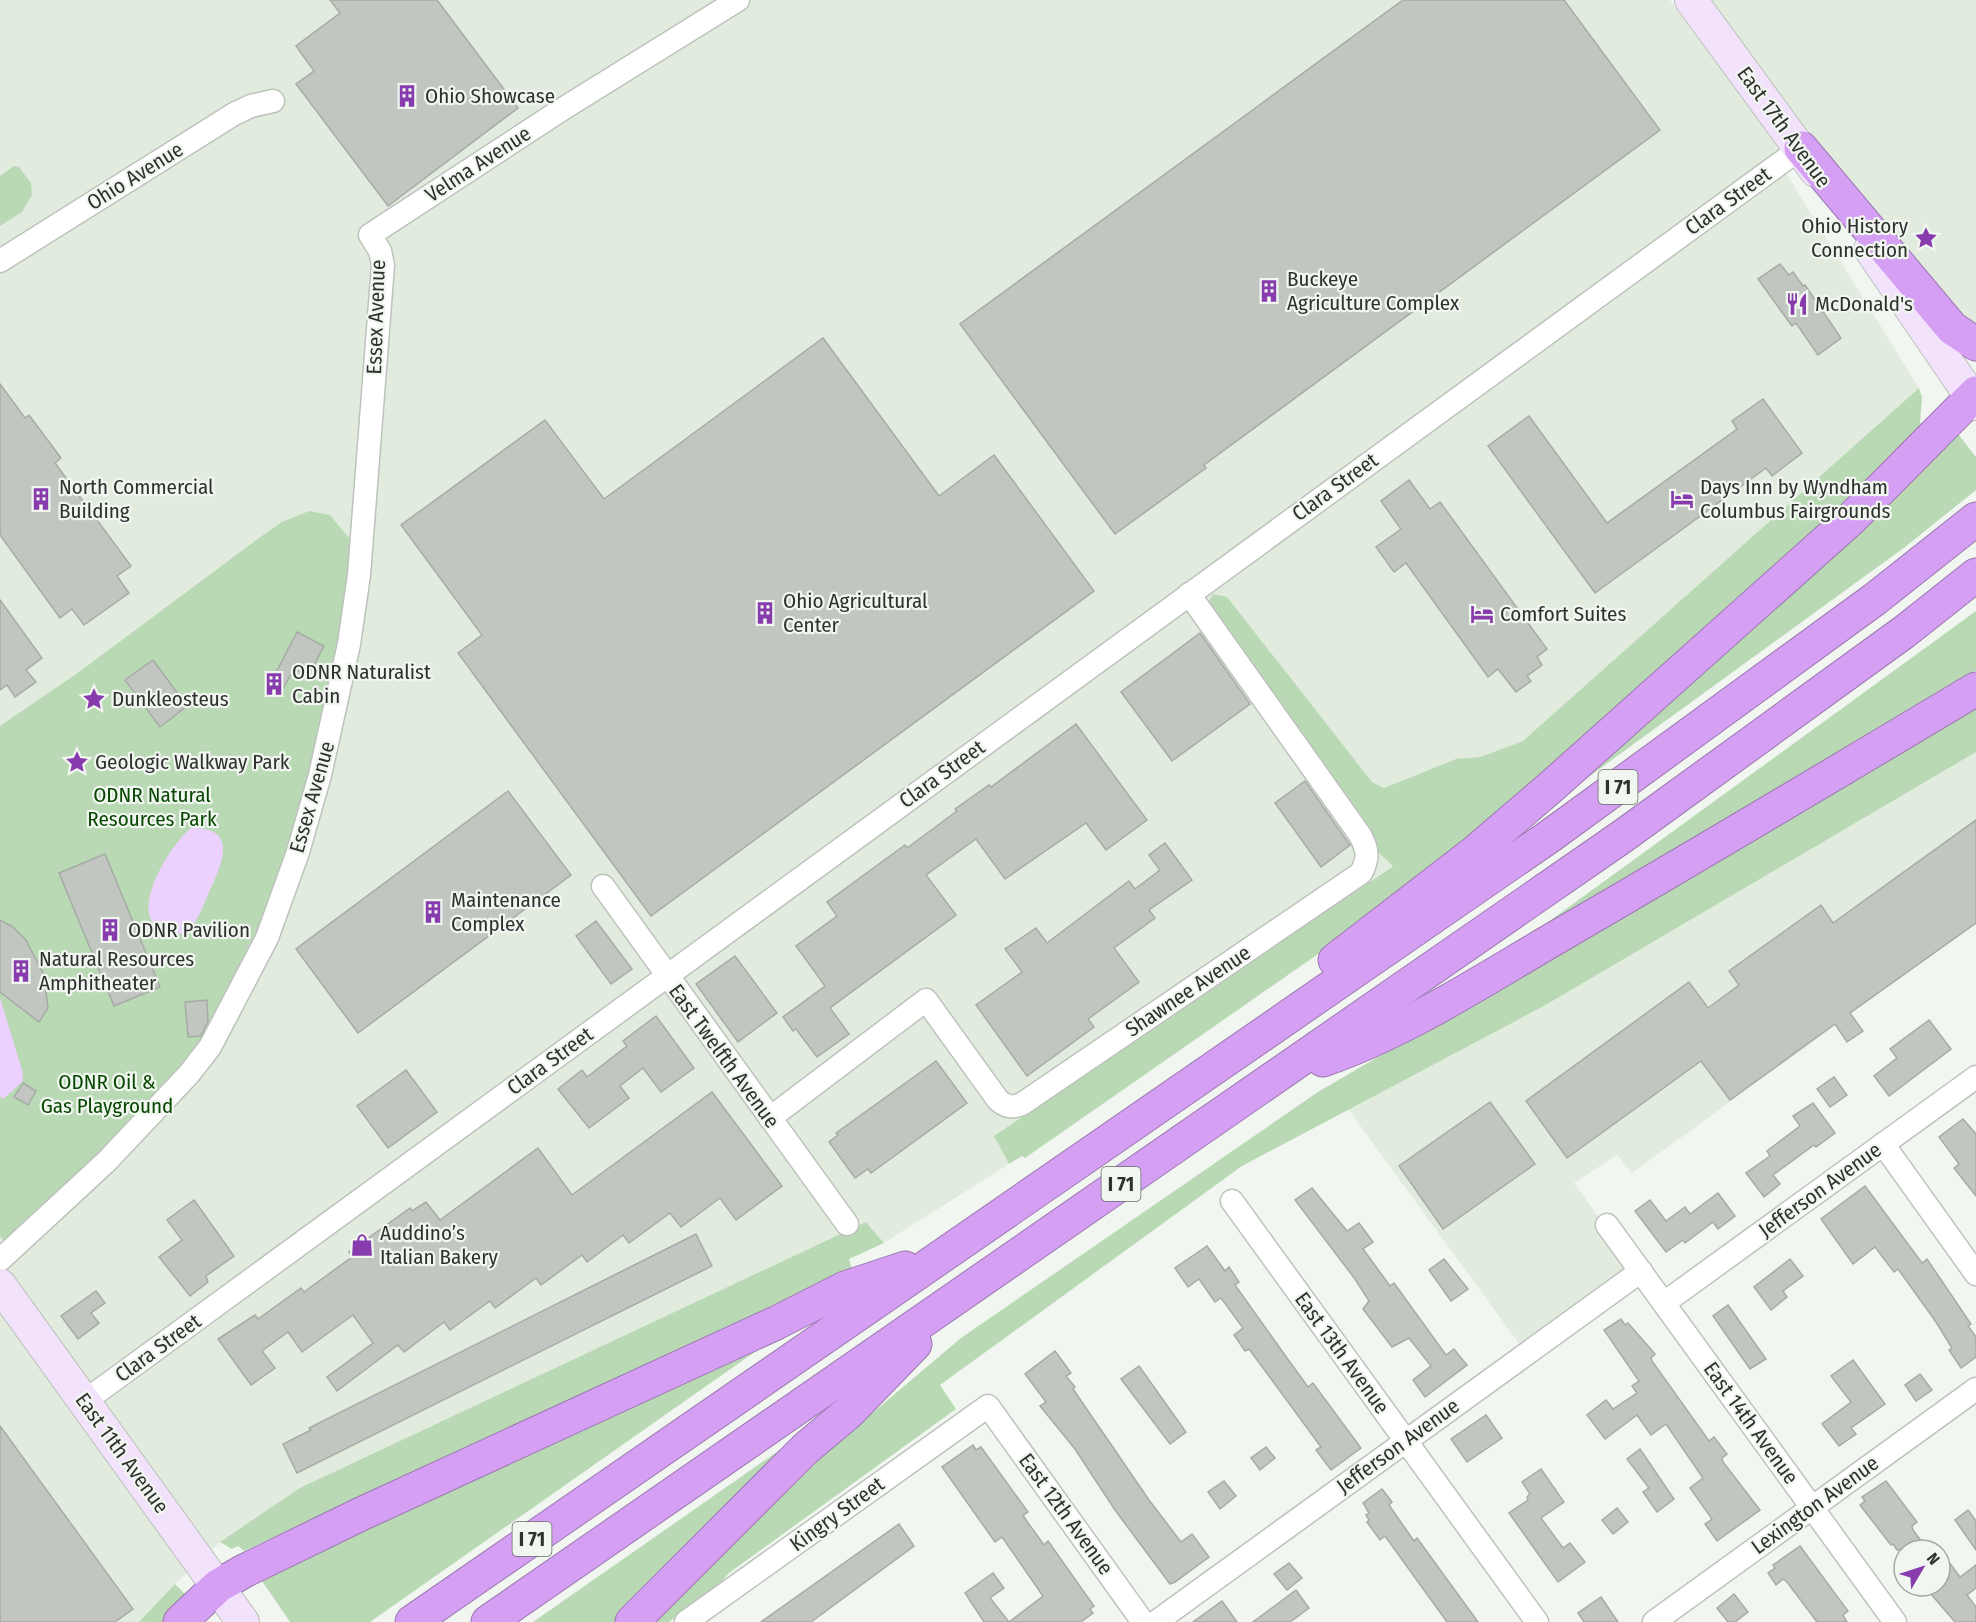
<svg xmlns="http://www.w3.org/2000/svg" width="1976" height="1622" font-family="'Fira Sans Condensed',sans-serif">
	<style>
		.built { fill: #e1ecdf }
		.green { fill: #b9d9b5 }
		.water { fill: #ecd0fd }
		.building { fill: #c1c7c0; stroke: #a6aca5; stroke-width: 1.5 }
		.lines { fill: none; stroke-linecap: round; stroke-linejoin: round }
		.street-casing { stroke: #bdc3bc; stroke-width: 25 }
		.secondary-casing { stroke: #bdc3bc; stroke-width: 34 }
		.highway-casing { stroke: #9b78af; stroke-width: 35 }
		.street { stroke: #fff; stroke-width: 22 }
		.secondary { stroke: #f2e2fc; stroke-width: 32 }
		.highway { stroke: #d59ff4; stroke-width: 33 }
		.labels { text-anchor: middle; stroke-width: 4.5; stroke-linejoin: round; paint-order: stroke }
		.shield { fill: #f1f7f0; stroke: #696c68; stroke-width: 1.5 }
		.shield-label { font-size: 20px; font-weight: bold; fill: #2f312e }
		.poi-label { font-size: 21px; fill: #2f312e; stroke: #f1f7f0; text-anchor: start }
		.street-label { font-size: 21px; fill: #2f312e; stroke: #f1f7f0 }
		.park-label { font-size: 21px; fill: #094803; stroke: #f1f7f0 }
	</style>
	<rect width="100%" height="100%" fill="#f1f7f0"/>
	<g class="built">
		<polygon points="0,0 1670,0 1771,136 1777,148 1773,152 1919,388 1523,741 1480,757 1456,759 1384,788 1372,782 1208,605 1380,854 1393,865 994,1136 1009,1164 884,1243 866,1222 225,1538 175,1584 139,1622 0,1622"/>
		<polygon points="1691,0 1976,0 1976,335"/>
		<polygon points="1976,752 1976,923 1632,1173 1617,1155 1574,1183 1640,1274 1528,1356 1348,1109 1544,1006"/>
	</g>
	<g class="green">
		<polygon points="14,166 19,167 31,183 32,195 22,212 0,226 0,176"/>
		<polygon points="1919,388 1922,397 1920,423 1926,425 1917,439 1690,645 1436,865 1367,920 1025,1158 1022,1156 1009,1164 994,1136 1393,866 1380,854 1208,604 1213,594 1227,597 1372,782 1384,788 1456,759 1480,757 1523,741"/>
		<polygon points="1958,434 1976,457 1976,490 1905,547 1514,831"/>
		<polygon points="309,511 330,515 360,551 298,852 210,1047 11,1251 0,1236 0,726 79,672 259,538 282,522"/>
		<polygon points="1976,611 1976,670 1763,804 1533,933"/>
		<polygon points="1976,706 1976,752 1544,1006 1242,1166 940,1385 956,1409 729,1573 716,1588 669,1622 649,1622 831,1448 961,1338 1318,1092"/>
		<polygon points="866,1222 884,1243 849,1259 852,1269 244,1551 238,1546 232,1549 220,1542 300,1488"/>
		<polygon points="757,1345 759,1349 370,1622 290,1622 260,1578"/>
		<polygon points="801,1435 772,1470 616,1622 533,1622"/>
		<polygon points="175,1584 185,1594 163,1622 139,1622"/>
	</g>
	<g class="water">
		<path d="M191 828C242 827 220 868 208 895 202 907 196 928 183 933 176 936 167 932 161 929 127 913 172 842 191 828Z"/>
		<polygon points="0,998 23,1073 22,1082 3,1099 0,1096"/>
	</g>
	<g class="building">
		<polygon points="330,0 437,0 518,108 388,206 296,84 314,71 296,46 340,13"/>
		<polygon points="1403,0 1564,0 1660,130 1204,465 1206,468 1115,534 960,324"/>
		<polygon points="1780,264 1789,275 1793,272 1803,286 1805,285 1841,338 1818,355 1796,323 1792,326 1758,279"/>
		<polygon points="823,338 939,496 994,455 1094,591 651,916 458,653 482,635 401,525 545,420 604,499"/>
		<polygon points="0,384 25,418 29,415 61,458 55,463 131,566 117,576 129,593 84,625 72,609 60,618 0,535"/>
		<polygon points="1763,399 1802,453 1772,476 1766,468 1595,593 1488,446 1529,416 1607,523 1737,429 1732,421"/>
		<polygon points="1409,480 1430,509 1440,502 1547,649 1537,657 1542,665 1527,676 1531,681 1516,692 1498,669 1488,677 1406,563 1394,572 1376,547 1401,529 1381,501"/>
		<polygon points="0,600 42,658 26,670 36,682 15,697 7,685 0,690"/>
		<polygon points="297,632 324,646 308,676 294,669 280,694 268,688"/>
		<polygon points="1200,633 1250,704 1172,761 1121,692"/>
		<polygon points="153,660 187,706 160,727 125,680"/>
		<polygon points="1076,724 1147,820 1106,850 1086,823 1005,879 976,839 926,875 956,915 830,1008 849,1034 817,1057 796,1029 793,1031 783,1017 825,986 796,946 837,916 827,902 905,845 907,848 957,811 955,809 989,785 991,787"/>
		<polygon points="1305,781 1350,845 1321,867 1275,803"/>
		<polygon points="508,791 571,875 358,1033 296,949"/>
		<polygon points="1976,820 1976,923 1850,1013 1863,1031 1847,1042 1835,1024 1730,1100 1701,1061 1567,1158 1526,1101 1689,982 1708,1008 1739,985 1729,971 1821,905 1833,923"/>
		<polygon points="1165,843 1192,880 1149,910 1155,918 1114,948 1139,982 1088,1019 1094,1027 1027,1076 976,1005 1022,972 1005,949 1036,928 1047,943 1129,881 1135,889 1160,870 1149,855"/>
		<polygon points="105,854 160,987 114,1006 59,873"/>
		<polygon points="0,920 13,927 26,940 44,975 48,1008 39,1022 0,992"/>
		<polygon points="596,921 632,969 611,984 576,936"/>
		<polygon points="735,956 777,1013 738,1042 696,984"/>
		<polygon points="207,1000 208,1021 201,1036 188,1037 185,1002"/>
		<polygon points="656,1016 694,1068 661,1092 643,1068 620,1086 629,1098 589,1128 558,1089 582,1070 587,1077 627,1046 623,1041"/>
		<polygon points="1929,1020 1951,1049 1889,1096 1874,1076 1897,1058 1890,1049"/>
		<polygon points="936,1061 967,1103 871,1173 868,1169 855,1178 829,1142 838,1135 836,1133"/>
		<polygon points="406,1070 437,1112 388,1148 357,1106"/>
		<polygon points="1834,1077 1847,1095 1830,1107 1817,1089"/>
		<polygon points="23,1083 36,1091 28,1105 14,1097"/>
		<polygon points="712,1092 782,1186 736,1220 720,1198 681,1227 670,1213 629,1243 623,1235 587,1262 582,1255 541,1285 536,1278 495,1308 490,1301 450,1330 444,1322 404,1352 398,1345 337,1391 327,1377 373,1343 353,1315 302,1352 288,1332 262,1351 275,1368 251,1385 218,1339 255,1315 258,1319 301,1288 304,1292 352,1257 349,1252 410,1208 412,1211 426,1202 440,1220 538,1148 572,1195"/>
		<polygon points="1490,1102 1535,1164 1443,1229 1399,1166"/>
		<polygon points="1813,1103 1835,1133 1816,1147 1814,1145 1773,1175 1780,1184 1764,1197 1746,1173 1770,1156 1767,1151 1800,1126 1793,1116"/>
		<polygon points="1963,1119 1976,1134 1976,1196 1954,1168 1959,1164 1939,1137"/>
		<polygon points="1865,1186 1922,1263 1927,1259 1971,1324 1968,1326 1976,1337 1976,1357 1961,1368 1949,1350 1952,1348 1936,1322 1898,1269 1894,1272 1875,1247 1853,1264 1821,1219"/>
		<polygon points="1312,1188 1347,1231 1359,1223 1373,1242 1363,1249 1390,1286 1394,1283 1446,1355 1454,1349 1467,1365 1425,1397 1413,1380 1431,1366 1409,1338 1392,1347 1363,1309 1369,1301 1355,1279 1295,1200"/>
		<polygon points="1718,1193 1735,1216 1718,1229 1713,1222 1685,1243 1683,1240 1666,1252 1635,1211 1650,1200 1666,1221 1685,1207 1690,1214"/>
		<polygon points="194,1200 234,1256 206,1276 208,1282 190,1296 159,1257 182,1240 167,1220"/>
		<polygon points="696,1234 712,1266 297,1473 283,1444 311,1430 309,1428"/>
		<polygon points="1207,1246 1225,1271 1229,1267 1239,1282 1235,1285 1287,1358 1308,1387 1313,1383 1361,1448 1331,1470 1316,1450 1321,1447 1249,1349 1245,1351 1234,1335 1243,1328 1221,1298 1215,1302 1199,1279 1188,1287 1175,1268"/>
		<polygon points="1444,1259 1468,1289 1451,1301 1429,1270"/>
		<polygon points="1790,1259 1803,1276 1783,1291 1787,1297 1771,1310 1754,1287"/>
		<polygon points="96,1291 105,1303 91,1313 99,1323 78,1339 61,1316"/>
		<polygon points="1728,1305 1766,1359 1750,1369 1713,1316"/>
		<polygon points="1621,1319 1625,1325 1628,1323 1655,1354 1651,1358 1652,1361 1709,1441 1714,1437 1727,1454 1722,1458 1723,1462 1760,1510 1717,1541 1705,1524 1712,1519 1690,1488 1703,1478 1666,1424 1651,1435 1637,1415 1605,1439 1587,1415 1606,1400 1613,1409 1637,1393 1632,1386 1639,1381 1604,1330"/>
		<polygon points="1055,1351 1071,1373 1066,1376 1075,1387 1073,1389 1149,1500 1181,1542 1192,1534 1209,1557 1175,1582 1170,1584 1115,1510 1075,1449 1040,1406 1046,1402 1025,1374"/>
		<polygon points="1853,1360 1885,1404 1851,1428 1856,1434 1839,1446 1822,1424 1851,1402 1831,1376"/>
		<polygon points="1139,1366 1186,1432 1170,1444 1121,1379"/>
		<polygon points="1920,1374 1932,1390 1916,1401 1905,1385"/>
		<polygon points="1486,1415 1502,1438 1467,1462 1451,1439"/>
		<polygon points="0,1426 133,1609 115,1622 0,1622"/>
		<polygon points="973,1445 976,1450 981,1447 1028,1512 1023,1515 1026,1520 1044,1545 1048,1541 1094,1606 1090,1609 1093,1613 1081,1622 1009,1622 1043,1596 1002,1537 995,1542 942,1467"/>
		<polygon points="1266,1447 1275,1458 1260,1470 1251,1458"/>
		<polygon points="1640,1449 1674,1499 1657,1512 1643,1492 1649,1488 1627,1459"/>
		<polygon points="1541,1469 1564,1502 1541,1518 1563,1548 1570,1543 1585,1562 1558,1582 1509,1513 1528,1500 1527,1497 1530,1494 1522,1482"/>
		<polygon points="1224,1481 1236,1496 1220,1509 1208,1492"/>
		<polygon points="1886,1481 1917,1522 1912,1526 1913,1530 1928,1550 1897,1550 1893,1544 1891,1545 1860,1505 1865,1501 1862,1497"/>
		<polygon points="1382,1489 1392,1502 1389,1505 1414,1541 1417,1538 1478,1622 1447,1622 1385,1536 1380,1540 1367,1522 1369,1520 1366,1515 1369,1513 1363,1503"/>
		<polygon points="1617,1508 1628,1522 1613,1534 1602,1520"/>
		<polygon points="1968,1510 1976,1521 1976,1550 1955,1520"/>
		<polygon points="899,1524 914,1546 811,1622 761,1622"/>
		<polygon points="1800,1546 1848,1611 1843,1615 1847,1622 1817,1622 1787,1582 1783,1579 1776,1585 1768,1573 1775,1568 1773,1565"/>
		<polygon points="1940,1550 1960,1577 1976,1565 1976,1588 1967,1595 1976,1607 1976,1622 1955,1622 1924,1586 1940,1586"/>
		<polygon points="1289,1563 1302,1578 1287,1590 1274,1574"/>
		<polygon points="993,1573 1004,1588 990,1598 1009,1622 984,1622 965,1593"/>
		<polygon points="1296,1590 1309,1608 1290,1622 1253,1622"/>
		<polygon points="1734,1594 1748,1612 1735,1622 1728,1622 1717,1608"/>
		<polygon points="1601,1597 1618,1622 1584,1622 1578,1613"/>
		<polygon points="1222,1601 1237,1622 1193,1622"/>
	</g>
	<g class="lines">
		<g class="street-casing">
			<g id="street">
				<polyline points="0,261 234,114 251,106 273,101"/>
				<polyline points="603,886 847,1224"/>
				<path d="M770 1118 926 1000 998 1100C1006 1107 1012 1108 1022 1104L1361 873C1369 858 1368 850 1360 835L1189 594"/>
				<polyline points="1883,1144 1976,1274"/>
				<polyline points="1232,1201 1537,1622"/>
				<polyline points="1607,1225 1895,1622"/>
				<polyline points="0,1260 107,1161 189,1074 210,1047 267,938 298,852 320,775 349,644 359,575 383,265 380,251 370,235 561,110 738,0"/>
				<polyline points="1664,1303 1976,1077"/>
				<polyline points="85,1401 1801,148"/>
				<polyline points="686,1622 988,1406 1143,1622"/>
				<polyline points="1156,1622 1641,1271"/>
				<polyline points="1654,1622 1976,1389"/>
			</g>
		</g>
		<g class="secondary-casing">
			<g id="secondary">
				<polyline points="1691,0 1816,171"/>
				<polyline points="1870,249 1976,404"/>
				<polyline points="0,1285 243,1622"/>
			</g>
		</g>
		<g class="highway-casing">
			<g id="highway">
				<polyline points="1801,148 1952,328 1976,344"/>
				<polyline points="1335,960 1475,852 1552,786 1851,519 1976,393"/>
				<path d="M1323 1060C1409 1030 1486 978 1564 933 1702 853 1839 771 1976 689"/>
				<polyline points="180,1622 218,1586 244,1571 361,1514 776,1323 845,1288 905,1268"/>
				<polyline points="412,1622 1550,836 1875,599 1976,519"/>
				<polyline points="488,1622 1623,836 1904,632 1976,575"/>
				<polyline points="632,1622 805,1449 849,1412 915,1344"/>
			</g>
		</g>
		<use href="#street" class="street"/>
		<use href="#secondary" class="secondary"/>
		<use href="#highway" class="highway"/>
	</g>
	<defs>
		<g id="building-bare" transform="scale(1.8)"><path d="M-4-6H4V6H1V3H-1V6H-4ZM-2.5-4.3h1.7v1.8h-1.7ZM.8-4.3h1.7v1.8H.8ZM-2.5-1h1.7V.8h-1.7ZM.8-1h1.7V.8H.8Z" fill="#873bac" stroke="#f1f7f0" stroke-width="2.5" paint-order="stroke"/></g>
		<g id="sight-bare" transform="scale(1.8)"><path d="M0-6L1.8-2.2L6-1.7L2.9 1.2L3.7 5.4L0 3.3L-3.7 5.4L-2.9 1.2L-6-1.7L-1.8-2.2Z" fill="#873bac" stroke="#f1f7f0" stroke-width="2.5" paint-order="stroke"/></g>
		<g id="restaurant-bare" transform="scale(1.8)"><path d="M-5-6h1v4h1v-4h1v4h1v-4h1v5L-1.5 .5V6h-2V.5L-5-1ZM5-6V6H3V1.5H1.5Q1.5-4 5-6Z" fill="#873bac" stroke="#f1f7f0" stroke-width="2.5" paint-order="stroke"/></g>
		<g id="hotel-bare" transform="scale(1.8)"><path d="M-6-4.5h1.5V1H6V5H4.5V3h-9V5H-6ZM-4 0a1.8 1.8 0 1 1 3.6 0ZM.5 0V-2.5h3Q6-2.5 6 0Z" fill="#873bac" stroke="#f1f7f0" stroke-width="2.5" paint-order="stroke"/></g>
		<g id="shop-bare" transform="scale(1.8)"><path d="M-5-2.5h2.3a2.7 3.5 0 0 1 5.4 0H5L5.5 6h-11ZM-1.5-2.5h3a1.5 2.3 0 0 0-3 0Z" fill="#873bac" stroke="#f1f7f0" stroke-width="2.5" paint-order="stroke"/></g>
	</defs>
	<g fill-rule="evenodd">
		<use href="#building-bare" x="407" y="96"/>
		<use href="#sight-bare" x="1926" y="238"/>
		<use href="#building-bare" x="1269" y="291"/>
		<use href="#restaurant-bare" x="1797" y="304"/>
		<use href="#building-bare" x="41" y="499"/>
		<use href="#hotel-bare" x="1682" y="499"/>
		<use href="#building-bare" x="765" y="613"/>
		<use href="#hotel-bare" x="1482" y="614"/>
		<use href="#building-bare" x="274" y="684"/>
		<use href="#sight-bare" x="94" y="699"/>
		<use href="#sight-bare" x="77" y="762"/>
		<use href="#building-bare" x="433" y="912"/>
		<use href="#building-bare" x="110" y="930"/>
		<use href="#building-bare" x="21" y="971"/>
		<use href="#shop-bare" x="362" y="1245"/>
	</g>
	<g class="labels">
		<g class="shield">
			<rect x="1598.5" y="770" width="39" height="34" rx="4.5"/>
			<rect x="1101.5" y="1167" width="39" height="34" rx="4.5"/>
			<rect x="512.5" y="1522" width="39" height="34" rx="4.5"/>
		</g>
		<g class="shield-label">
			<text x="1618" y="794">I 71</text>
			<text x="1121" y="1191">I 71</text>
			<text x="532" y="1546">I 71</text>
		</g>
		<g class="poi-label">
			<text x="425" y="103">Ohio Showcase</text>
			<text x="1908" y="233" text-anchor="end">Ohio History<tspan x="1908" dy="24">Connection</tspan></text>
			<text x="1287" y="286">Buckeye<tspan x="1287" dy="24">Agriculture Complex</tspan></text>
			<text x="1815" y="311">McDonald's</text>
			<text x="59" y="494">North Commercial<tspan x="59" dy="24">Building</tspan></text>
			<text x="1700" y="494">Days Inn by Wyndham<tspan x="1700" dy="24">Columbus Fairgrounds</tspan></text>
			<text x="783" y="608">Ohio Agricultural<tspan x="783" dy="24">Center</tspan></text>
			<text x="1500" y="621">Comfort Suites</text>
			<text x="292" y="679">ODNR Naturalist<tspan x="292" dy="24">Cabin</tspan></text>
			<text x="112" y="706">Dunkleosteus</text>
			<text x="95" y="769">Geologic Walkway Park</text>
			<text x="451" y="907">Maintenance<tspan x="451" dy="24">Complex</tspan></text>
			<text x="128" y="937">ODNR Pavilion</text>
			<text x="39" y="966">Natural Resources<tspan x="39" dy="24">Amphitheater</tspan></text>
			<text x="380" y="1240">Auddino’s<tspan x="380" dy="24">Italian Bakery</tspan></text>
		</g>
		<g class="street-label">
			<text transform="translate(1784 127) rotate(54)" y="7">East 17th Avenue</text>
			<text transform="translate(478 164) rotate(-33)" y="7">Velma Avenue</text>
			<text transform="translate(135 176) rotate(-32)" y="7">Ohio Avenue</text>
			<text transform="translate(1728 201) rotate(-36)" y="7">Clara Street</text>
			<text transform="translate(376 317) rotate(-88)" y="7">Essex Avenue</text>
			<text transform="translate(1335 487) rotate(-36)" y="7">Clara Street</text>
			<text transform="translate(942 774) rotate(-36)" y="7">Clara Street</text>
			<text transform="translate(312 797) rotate(-74)" y="7">Essex Avenue</text>
			<text transform="translate(1188 991) rotate(-34)" y="7">Shawnee Avenue</text>
			<text transform="translate(724 1056) rotate(54)" y="7">East Twelfth Avenue</text>
			<text transform="translate(550 1061) rotate(-36)" y="7">Clara Street</text>
			<text transform="translate(1820 1190) rotate(-36)" y="7">Jefferson Avenue</text>
			<text transform="translate(158 1348) rotate(-36)" y="7">Clara Street</text>
			<text transform="translate(1342 1353) rotate(54)" y="7">East 13th Avenue</text>
			<text transform="translate(1751 1423) rotate(54)" y="7">East 14th Avenue</text>
			<text transform="translate(1398 1446) rotate(-36)" y="7">Jefferson Avenue</text>
			<text transform="translate(122 1453) rotate(54)" y="7">East 11th Avenue</text>
			<text transform="translate(1815 1505) rotate(-36)" y="7">Lexington Avenue</text>
			<text transform="translate(837 1514) rotate(-36)" y="7">Kingry Street</text>
			<text transform="translate(1066 1514) rotate(54)" y="7">East 12th Avenue</text>
		</g>
		<g class="park-label">
			<text x="152" y="802">ODNR Natural<tspan x="152" dy="24">Resources Park</tspan></text>
			<text x="107" y="1089">ODNR Oil &amp;<tspan x="107" dy="24">Gas Playground</tspan></text>
		</g>
	</g>
	<g transform="translate(1922 1568) rotate(51)"><circle r="28" fill="#f1f7f0" stroke="#a3a8a2" stroke-width="1.5"/>
	<path d="M0-4.5L10 22L0 15L-10 22Z" fill="#873bac"/>
	<text y="-9" font-size="16" font-weight="bold" text-anchor="middle" fill="#2f312e">N</text>
	</g>
</svg>
